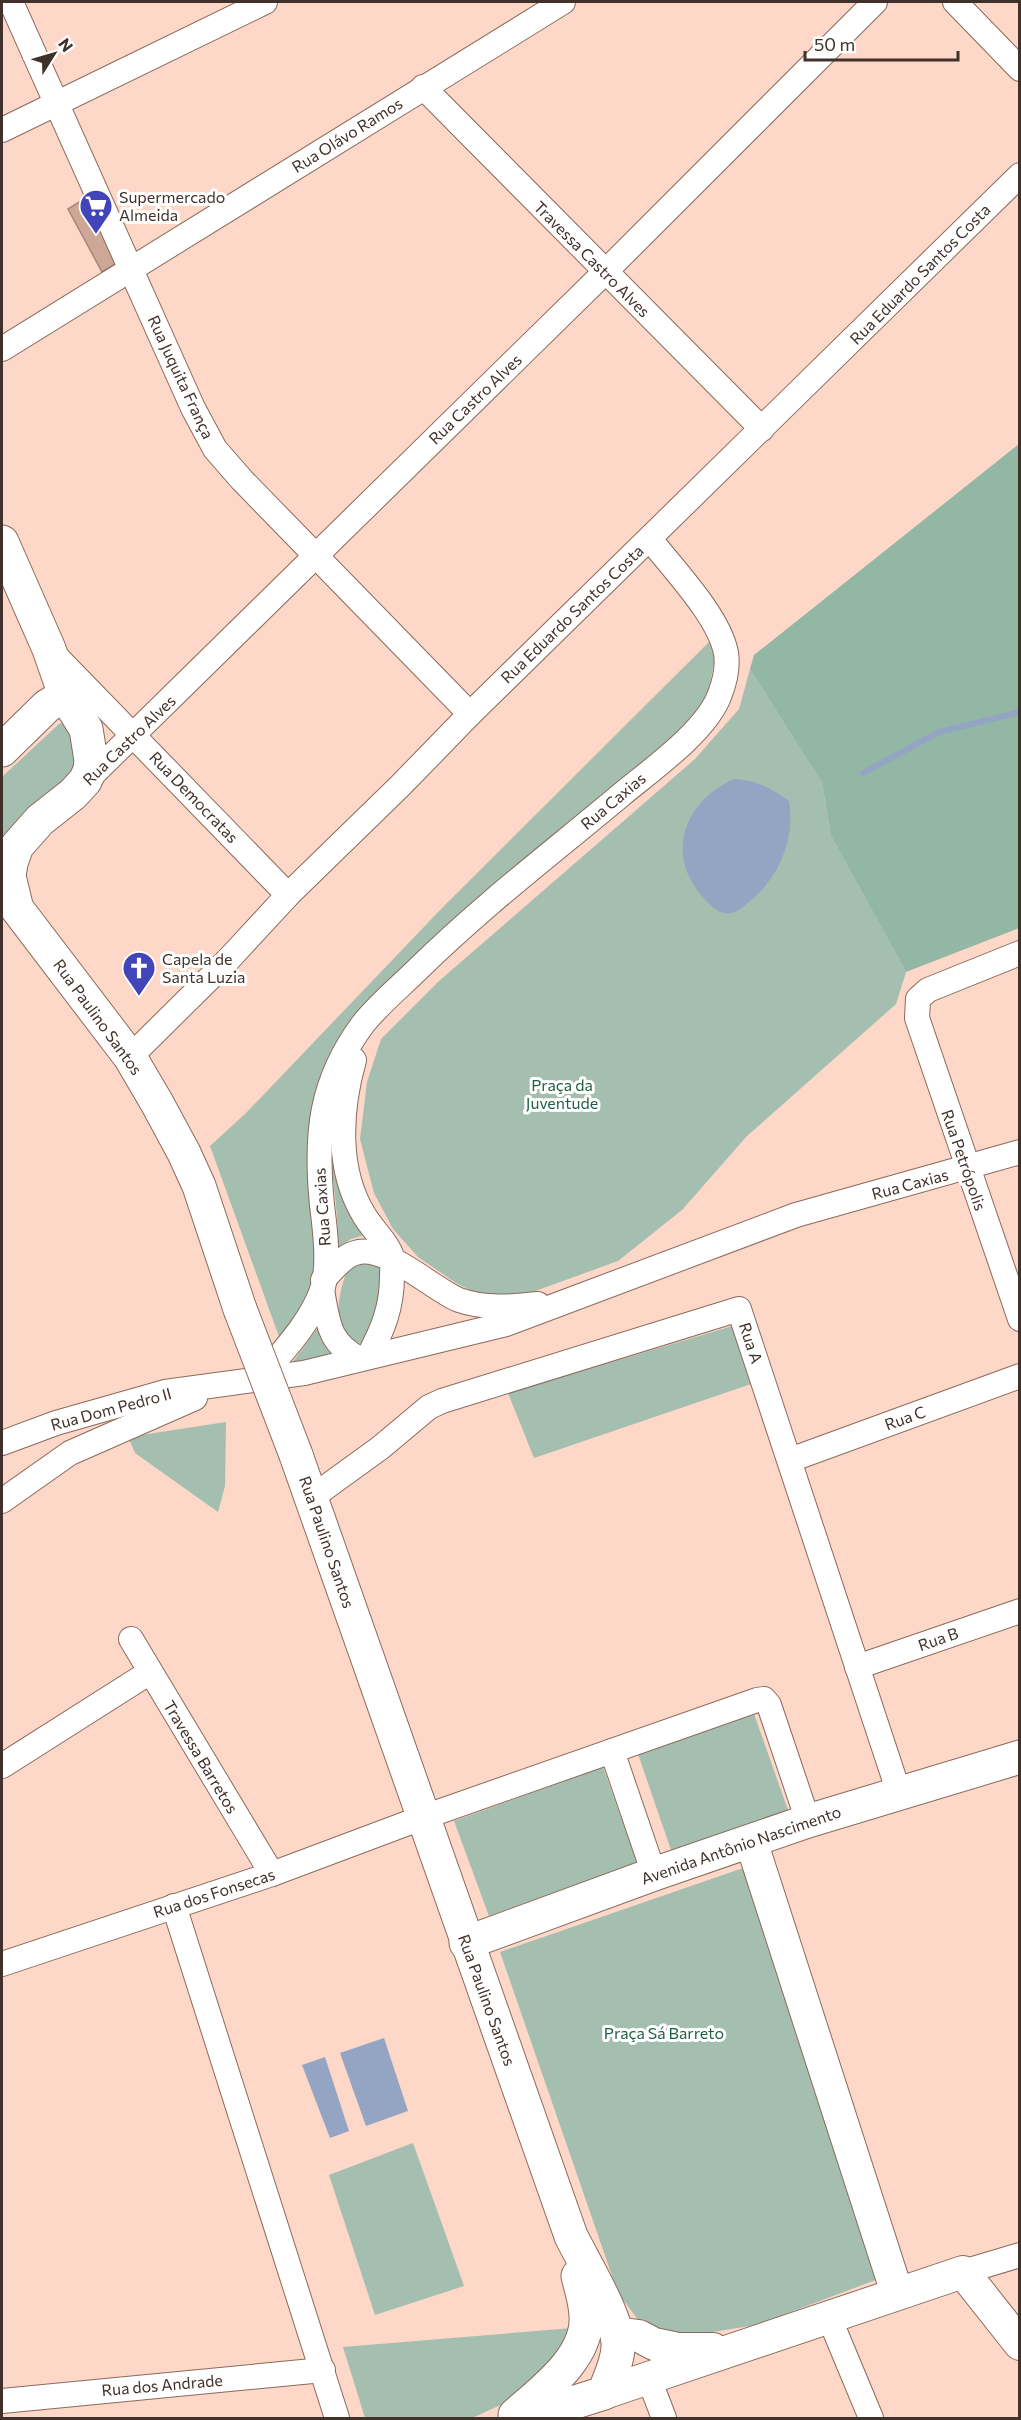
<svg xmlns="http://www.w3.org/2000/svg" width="1021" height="2420" font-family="Commissioner,sans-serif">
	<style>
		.green { fill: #a4beb0 }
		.forest { fill: #92b7a4 }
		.water { fill: #94a5c4 }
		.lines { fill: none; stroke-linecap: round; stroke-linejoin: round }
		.stream { stroke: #94a5c4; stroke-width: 6 }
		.building { fill: #cda899; stroke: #a88576; stroke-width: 1.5 }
		.minor-casing { stroke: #8b6a5b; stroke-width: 26 }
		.tertiary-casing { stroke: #8b6a5b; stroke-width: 34 }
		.secondary-casing { stroke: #8b6a5b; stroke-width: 35 }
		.minor { stroke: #fff; stroke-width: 24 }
		.tertiary { stroke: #fff; stroke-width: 32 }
		.secondary { stroke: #fff; stroke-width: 33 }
		.secondary-bridge-casing { stroke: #8b6a5b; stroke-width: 35; stroke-linecap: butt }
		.secondary-bridge { stroke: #fff; stroke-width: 33 }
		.labels { text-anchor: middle; stroke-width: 6; stroke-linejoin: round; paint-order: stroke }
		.street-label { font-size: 16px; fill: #40312b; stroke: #fff }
		.poi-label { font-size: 16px; fill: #40312b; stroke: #fff; text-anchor: start }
		.park-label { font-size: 16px; fill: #1f5f44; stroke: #fff }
	</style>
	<rect width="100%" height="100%" fill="#fdd7c7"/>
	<g class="green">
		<polygon points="710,641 715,657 708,695 694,715 668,741 562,829 340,1045 321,1237 311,1300 281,1342 210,1146 246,1113 443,907"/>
		<polygon points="750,669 822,783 831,836 906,972 896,1004 747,1136 682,1210 618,1261 516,1298 480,1295 456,1283 418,1257 393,1229 374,1193 360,1139 367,1082 381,1039 439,981 695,759 739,709"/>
		<polygon points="66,722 75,723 79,772 38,813 2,836 2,777 59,724"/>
		<path d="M329 1139 365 1235 351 1239 338 1248C339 1211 331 1175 329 1139Z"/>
		<path d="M365 1255 390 1268 368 1344C360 1343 348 1342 343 1334 333 1320 341 1279 350 1266 353 1261 360 1258 365 1255Z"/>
		<polygon points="322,1322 342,1357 287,1370"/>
		<polygon points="736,1325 760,1381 534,1458 508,1393"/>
		<polygon points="226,1422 225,1486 218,1512 135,1453 128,1437"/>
		<polygon points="753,1711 789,1813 672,1853 637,1751"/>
		<polygon points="603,1767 637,1862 489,1916 454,1821"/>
		<polygon points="746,1867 881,2278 756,2325 675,2338 639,2321 618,2293 500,1952"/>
		<polygon points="413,2143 464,2286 375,2315 329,2175"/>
		<polygon points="573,2328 551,2368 523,2395 472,2418 365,2418 343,2347"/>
	</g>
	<polygon class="forest" points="1019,444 1019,928 906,972 831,836 822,783 750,669 754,655"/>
	<g class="water">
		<path d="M734 779C759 781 768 787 789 801 795 840 779 878 749 902 742 908 734 915 725 913 716 912 709 904 703 897 664 855 685 800 734 779Z"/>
		<polygon points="384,2038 408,2111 366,2126 340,2053"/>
		<polygon points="325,2057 349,2131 330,2138 302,2065"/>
	</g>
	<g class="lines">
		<polyline class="stream" points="863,773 939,732 1020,712"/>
	</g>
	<polygon class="building" points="90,195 122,260 102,272 68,209"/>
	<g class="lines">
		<g class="minor-casing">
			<g id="minor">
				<polyline points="11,2 193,408 215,449 242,480 470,714"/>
				<polyline points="955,2 1020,69"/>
				<polyline points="423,87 762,429"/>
				<polyline points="2,130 265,2"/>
				<polyline points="2,349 563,2"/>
				<polyline points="53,653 288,895"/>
				<polyline points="83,784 605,272 875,2"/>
				<polyline points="1020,953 928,990 918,999 917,1018 1020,1319"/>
				<polyline points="130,1057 228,960 288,895 401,785 470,714 1020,175"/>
				<path d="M354 1060C340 1110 336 1169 364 1215 372 1229 388 1243 392 1257 393 1263 392 1270 392 1276 392 1307 383 1330 368 1357"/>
				<path d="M323 1280C332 1271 343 1256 355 1253 385 1243 432 1289 459 1300 485 1309 511 1307 538 1304"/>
				<path d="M322 1290C328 1322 328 1343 360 1359"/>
				<path d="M258 1381C281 1353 310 1324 322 1290 330 1267 325 1229 322 1205 315 1135 320 1082 363 1024 379 1004 401 986 419 968 482 906 553 852 621 795 651 770 707 731 720 694 725 681 728 666 726 653 719 616 673 569 650 539"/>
				<polyline points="2,1443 56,1423 165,1392 304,1373 506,1324 796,1215 1020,1152"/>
				<polyline points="790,1460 1020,1376"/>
				<polyline points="311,1498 380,1448 429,1407 442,1401 739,1309 899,1793"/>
				<polyline points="2,1501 70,1453 195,1398"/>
				<polyline points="131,1639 272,1874"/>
				<polyline points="857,1667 1020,1611"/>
				<polyline points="612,1751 654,1874"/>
				<polyline points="2,1766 150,1672"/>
				<polyline points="174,1906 337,2418"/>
				<polyline points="2,1964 272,1874 424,1817 757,1700 764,1699 769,1705 808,1821"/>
				<polyline points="963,2272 1020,2255"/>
				<polyline points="829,2317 871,2418"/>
				<polyline points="649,2379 664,2418"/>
				<polyline points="2,2401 323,2370"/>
			</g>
		</g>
		<g class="tertiary-casing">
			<g id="tertiary">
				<polyline points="751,1841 897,2293"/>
				<polyline points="616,2333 639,2336 654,2344 678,2349 713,2349"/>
				<polyline points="604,2393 963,2272 1020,2344"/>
			</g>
		</g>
		<g class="secondary-casing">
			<g id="secondary">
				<polyline points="2,542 49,649 65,695 86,729 91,760 90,770 85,781 73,794 40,820 17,846 11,863 9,876 16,905"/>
				<polyline points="2,750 47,706 65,695"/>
				<polyline points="2,889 130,1057 157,1103 184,1153 199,1186 240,1309"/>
				<path d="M296 1455 571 2236C584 2263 620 2320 618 2348 617 2364 609 2379 604 2393L525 2418"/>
				<polyline points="466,1943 654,1874 808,1821 1020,1757"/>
				<path d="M515 2415C542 2391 588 2358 586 2317 586 2303 581 2289 578 2276"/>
			</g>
		</g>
		<use href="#minor" class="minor"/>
		<use href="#tertiary" class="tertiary"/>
		<use href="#secondary" class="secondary"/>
		<g class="secondary-bridge-casing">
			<polyline id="secondary-bridge" points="240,1309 296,1455"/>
		</g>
		<use href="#secondary-bridge" class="secondary-bridge"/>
	</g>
	<defs>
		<g id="supermarket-pin" transform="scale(1.725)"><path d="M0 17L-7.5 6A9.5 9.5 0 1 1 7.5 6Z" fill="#4245ba" stroke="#fff"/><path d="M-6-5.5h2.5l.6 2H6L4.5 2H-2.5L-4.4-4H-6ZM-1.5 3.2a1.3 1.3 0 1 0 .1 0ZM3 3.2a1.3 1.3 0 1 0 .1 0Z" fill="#fff"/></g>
		<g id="church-pin" transform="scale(1.725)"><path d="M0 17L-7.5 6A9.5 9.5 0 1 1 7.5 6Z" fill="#4245ba" stroke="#fff"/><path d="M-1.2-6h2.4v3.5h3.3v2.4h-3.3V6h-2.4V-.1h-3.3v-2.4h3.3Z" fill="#fff"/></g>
	</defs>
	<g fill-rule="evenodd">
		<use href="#supermarket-pin" x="96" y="206"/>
		<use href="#church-pin" x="139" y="968"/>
	</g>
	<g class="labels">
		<g class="street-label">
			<text transform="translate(347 135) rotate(-32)" y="6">Rua Olávo Ramos</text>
			<text transform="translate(592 259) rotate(45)" y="6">Travessa Castro Alves</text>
			<text transform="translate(920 274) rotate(-45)" y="6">Rua Eduardo Santos Costa</text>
			<text transform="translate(181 377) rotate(65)" y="6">Rua Juquita França</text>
			<text transform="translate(475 399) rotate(-44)" y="6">Rua Castro Alves</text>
			<text transform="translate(572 614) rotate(-44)" y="6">Rua Eduardo Santos Costa</text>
			<text transform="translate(129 740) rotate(-44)" y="6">Rua Castro Alves</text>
			<text transform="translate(194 797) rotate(46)" y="6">Rua Democratas</text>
			<text transform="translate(613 801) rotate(-40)" y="6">Rua Caxias</text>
			<text transform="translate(98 1017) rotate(54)" y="6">Rua Paulino Santos</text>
			<text transform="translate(964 1160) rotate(71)" y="6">Rua Petrópolis</text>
			<text transform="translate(910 1184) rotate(-15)" y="6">Rua Caxias</text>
			<text transform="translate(322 1207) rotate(-94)" y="6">Rua Caxias</text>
			<text transform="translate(751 1343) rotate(72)" y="6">Rua A</text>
			<text transform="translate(111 1409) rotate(-15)" y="6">Rua Dom Pedro II</text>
			<text transform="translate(905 1418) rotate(-20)" y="6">Rua C</text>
			<text transform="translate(327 1542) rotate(71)" y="6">Rua Paulino Santos</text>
			<text transform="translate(938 1639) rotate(-19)" y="6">Rua B</text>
			<text transform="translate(201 1757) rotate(59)" y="6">Travessa Barretos</text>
			<text transform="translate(741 1845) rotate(-19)" y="6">Avenida Antônio Nascimento</text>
			<text transform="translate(214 1893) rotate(-18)" y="6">Rua dos Fonsecas</text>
			<text transform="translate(487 2000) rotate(70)" y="6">Rua Paulino Santos</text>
			<text transform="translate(162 2385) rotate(-5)" y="6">Rua dos Andrade</text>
		</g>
		<g class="poi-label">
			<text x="119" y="203">Supermercado<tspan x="119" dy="18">Almeida</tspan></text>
			<text x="162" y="965">Capela de<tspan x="162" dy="18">Santa Luzia</tspan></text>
		</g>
		<g class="park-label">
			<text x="562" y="1091">Praça da<tspan x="562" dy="18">Juventude</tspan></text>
			<text x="664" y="2039">Praça Sá Barreto</text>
		</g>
	</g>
	<rect width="1021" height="2420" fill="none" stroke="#40312b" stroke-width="6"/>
	<g transform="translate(54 54) rotate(53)" stroke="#ffffff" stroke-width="4.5" paint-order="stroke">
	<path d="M0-4.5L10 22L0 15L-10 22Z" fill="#40312b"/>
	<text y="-9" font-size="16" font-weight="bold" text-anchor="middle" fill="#40312b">N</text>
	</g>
	<path d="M805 51v9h153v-9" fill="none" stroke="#40312b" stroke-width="3"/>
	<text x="814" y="51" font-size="18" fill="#40312b" stroke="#ffffff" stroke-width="4.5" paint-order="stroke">50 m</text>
</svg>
